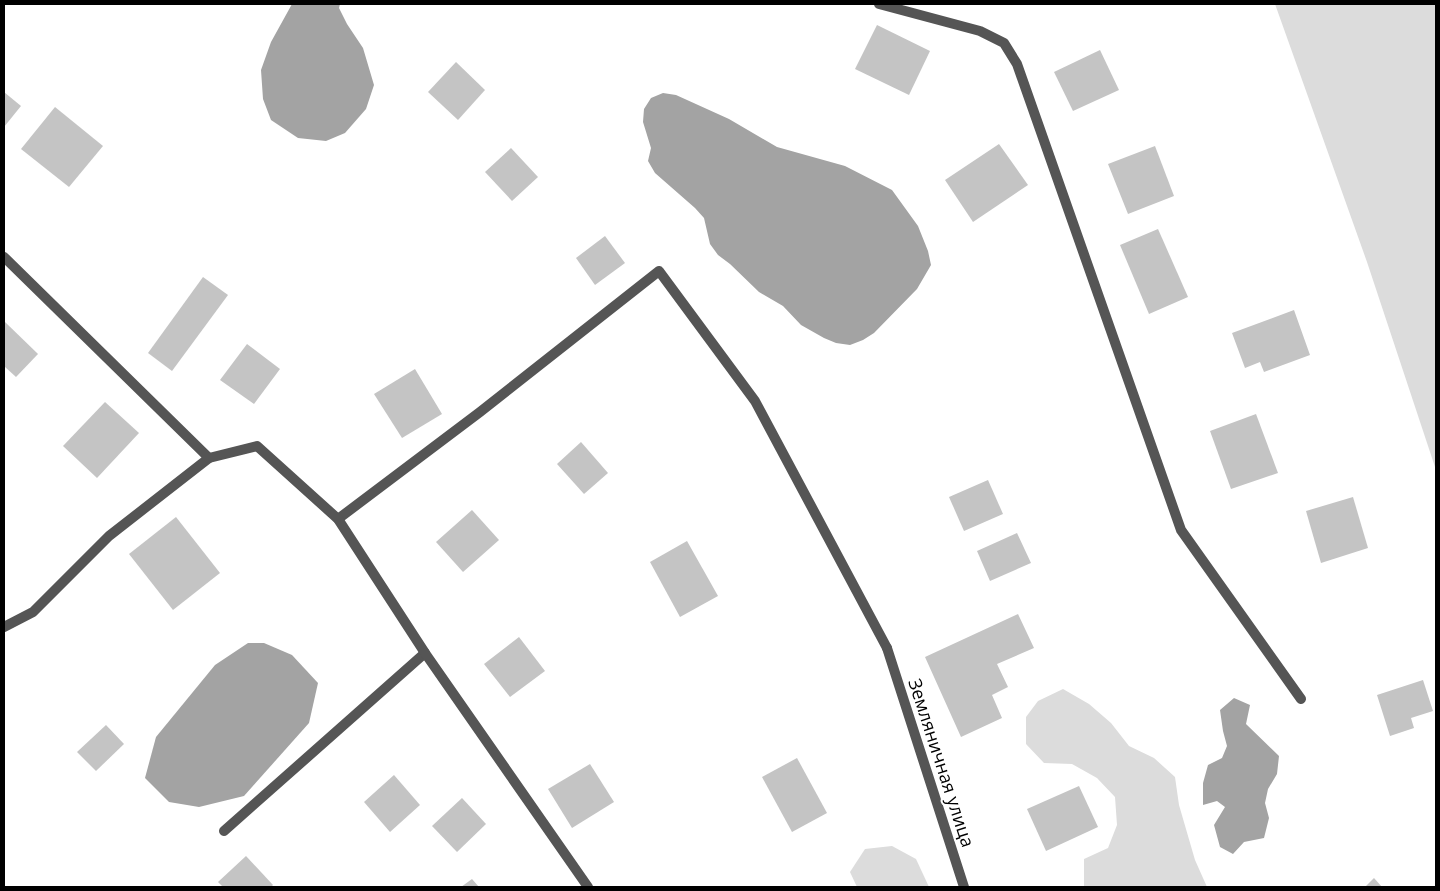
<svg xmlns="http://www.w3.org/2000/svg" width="1440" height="891" font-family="'Open Sans',sans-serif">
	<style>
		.green { fill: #dcdcdc }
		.water { fill: #a3a3a3 }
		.building { fill: #c4c4c4 }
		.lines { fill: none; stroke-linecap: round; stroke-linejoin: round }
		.lane { stroke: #555; stroke-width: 10 }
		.street { stroke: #555; stroke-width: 10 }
		.labels { text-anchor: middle; stroke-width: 4; stroke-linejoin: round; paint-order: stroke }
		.street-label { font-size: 18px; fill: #000; stroke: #fff }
	</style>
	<rect width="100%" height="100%" fill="#fff"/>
	<g class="green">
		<polygon points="1275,4 1436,4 1436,470 1367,262"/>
		<polygon points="1063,689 1089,704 1111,723 1129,746 1154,758 1175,777 1179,805 1195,860 1207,887 1087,887 1084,886 1084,859 1108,848 1117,825 1115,797 1097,778 1072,764 1044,763 1026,744 1026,717 1038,701"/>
		<polygon points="892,846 916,859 929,887 857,887 850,872 865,849"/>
	</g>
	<g class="water">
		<polygon points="292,4 340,4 339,8 347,24 363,48 374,85 366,109 345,133 326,141 298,138 271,120 263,99 261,70 271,42"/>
		<polygon points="663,93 676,95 729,119 777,147 845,166 892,190 918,226 928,251 931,265 917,289 874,333 863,340 850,345 836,343 824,338 801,325 783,306 759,292 730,264 718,255 710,244 704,218 695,208 655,173 648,161 651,148 643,122 644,109 651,98"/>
		<polygon points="248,643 264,643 292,655 318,683 309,723 244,796 199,807 169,802 145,778 156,737 215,665"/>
		<polygon points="1234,698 1250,705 1246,724 1279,756 1277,774 1268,789 1265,803 1269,818 1264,838 1244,842 1233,854 1220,847 1214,825 1225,807 1217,801 1203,805 1203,783 1208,765 1222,758 1227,746 1223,731 1220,710"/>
	</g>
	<g class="building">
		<polygon points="877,25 930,51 909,95 855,69"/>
		<polygon points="1100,50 1119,90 1073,111 1054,72"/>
		<polygon points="456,62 485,90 458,120 428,92"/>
		<polygon points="4,92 21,106 4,127"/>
		<polygon points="55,107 103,146 69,187 21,149"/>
		<polygon points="999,144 1028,185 973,222 945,180"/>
		<polygon points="1155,146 1174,196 1128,214 1108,164"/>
		<polygon points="511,148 538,177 512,201 485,172"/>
		<polygon points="1158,229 1188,297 1149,314 1120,245"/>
		<polygon points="605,236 625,263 595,285 576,258"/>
		<polygon points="203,277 228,295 172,371 148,353"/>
		<polygon points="1294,310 1310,355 1264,372 1260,362 1245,368 1232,333"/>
		<polygon points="4,321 38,354 16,377 4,366"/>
		<polygon points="247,344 280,369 254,404 220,380"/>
		<polygon points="415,369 442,414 402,438 374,394"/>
		<polygon points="105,402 139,433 97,478 63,446"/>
		<polygon points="1256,414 1278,473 1231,489 1210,431"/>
		<polygon points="581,442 608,473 584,494 557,464"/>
		<polygon points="988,480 1003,514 964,531 949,497"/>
		<polygon points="1353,497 1368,548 1321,563 1306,511"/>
		<polygon points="472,510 499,540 463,572 436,542"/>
		<polygon points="176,517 220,573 173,610 129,554"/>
		<polygon points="1017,533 1031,563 990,581 977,551"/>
		<polygon points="687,541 718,596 680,617 650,562"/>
		<polygon points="1018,614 1034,648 997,664 1008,687 992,695 1002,718 961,737 925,657"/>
		<polygon points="519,637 545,671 510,697 484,664"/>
		<polygon points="1423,680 1433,711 1411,718 1414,728 1390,736 1377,695"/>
		<polygon points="106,725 124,744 96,771 77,752"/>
		<polygon points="797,758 827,813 792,832 762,777"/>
		<polygon points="590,764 614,802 572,828 548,789"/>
		<polygon points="394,775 420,805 390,832 364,802"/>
		<polygon points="1079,786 1098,827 1046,851 1027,809"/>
		<polygon points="462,798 486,824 457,852 432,826"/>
		<polygon points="246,856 273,885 271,887 223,887 218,882"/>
		<polygon points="1374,878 1382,887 1365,887"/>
		<polygon points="472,879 479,887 461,887"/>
	</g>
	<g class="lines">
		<g class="lane">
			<polyline points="338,519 480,412 659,271 755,401 887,648"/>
			<polyline points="4,627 33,612 109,536 209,458"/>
			<polyline points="224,831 425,653"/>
		</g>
		<g class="street">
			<polyline points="879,4 980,31 1004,43 1017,64 1181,530 1301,699"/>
			<polyline points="4,257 209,458 257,446 338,519 425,653 588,887"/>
			<polyline points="887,648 964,887"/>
		</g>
	</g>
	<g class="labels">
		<g class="street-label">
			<text transform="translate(941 763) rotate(72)" y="6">Земляничная улица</text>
		</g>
	</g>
	<rect width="1440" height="891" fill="none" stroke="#000000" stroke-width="10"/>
</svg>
